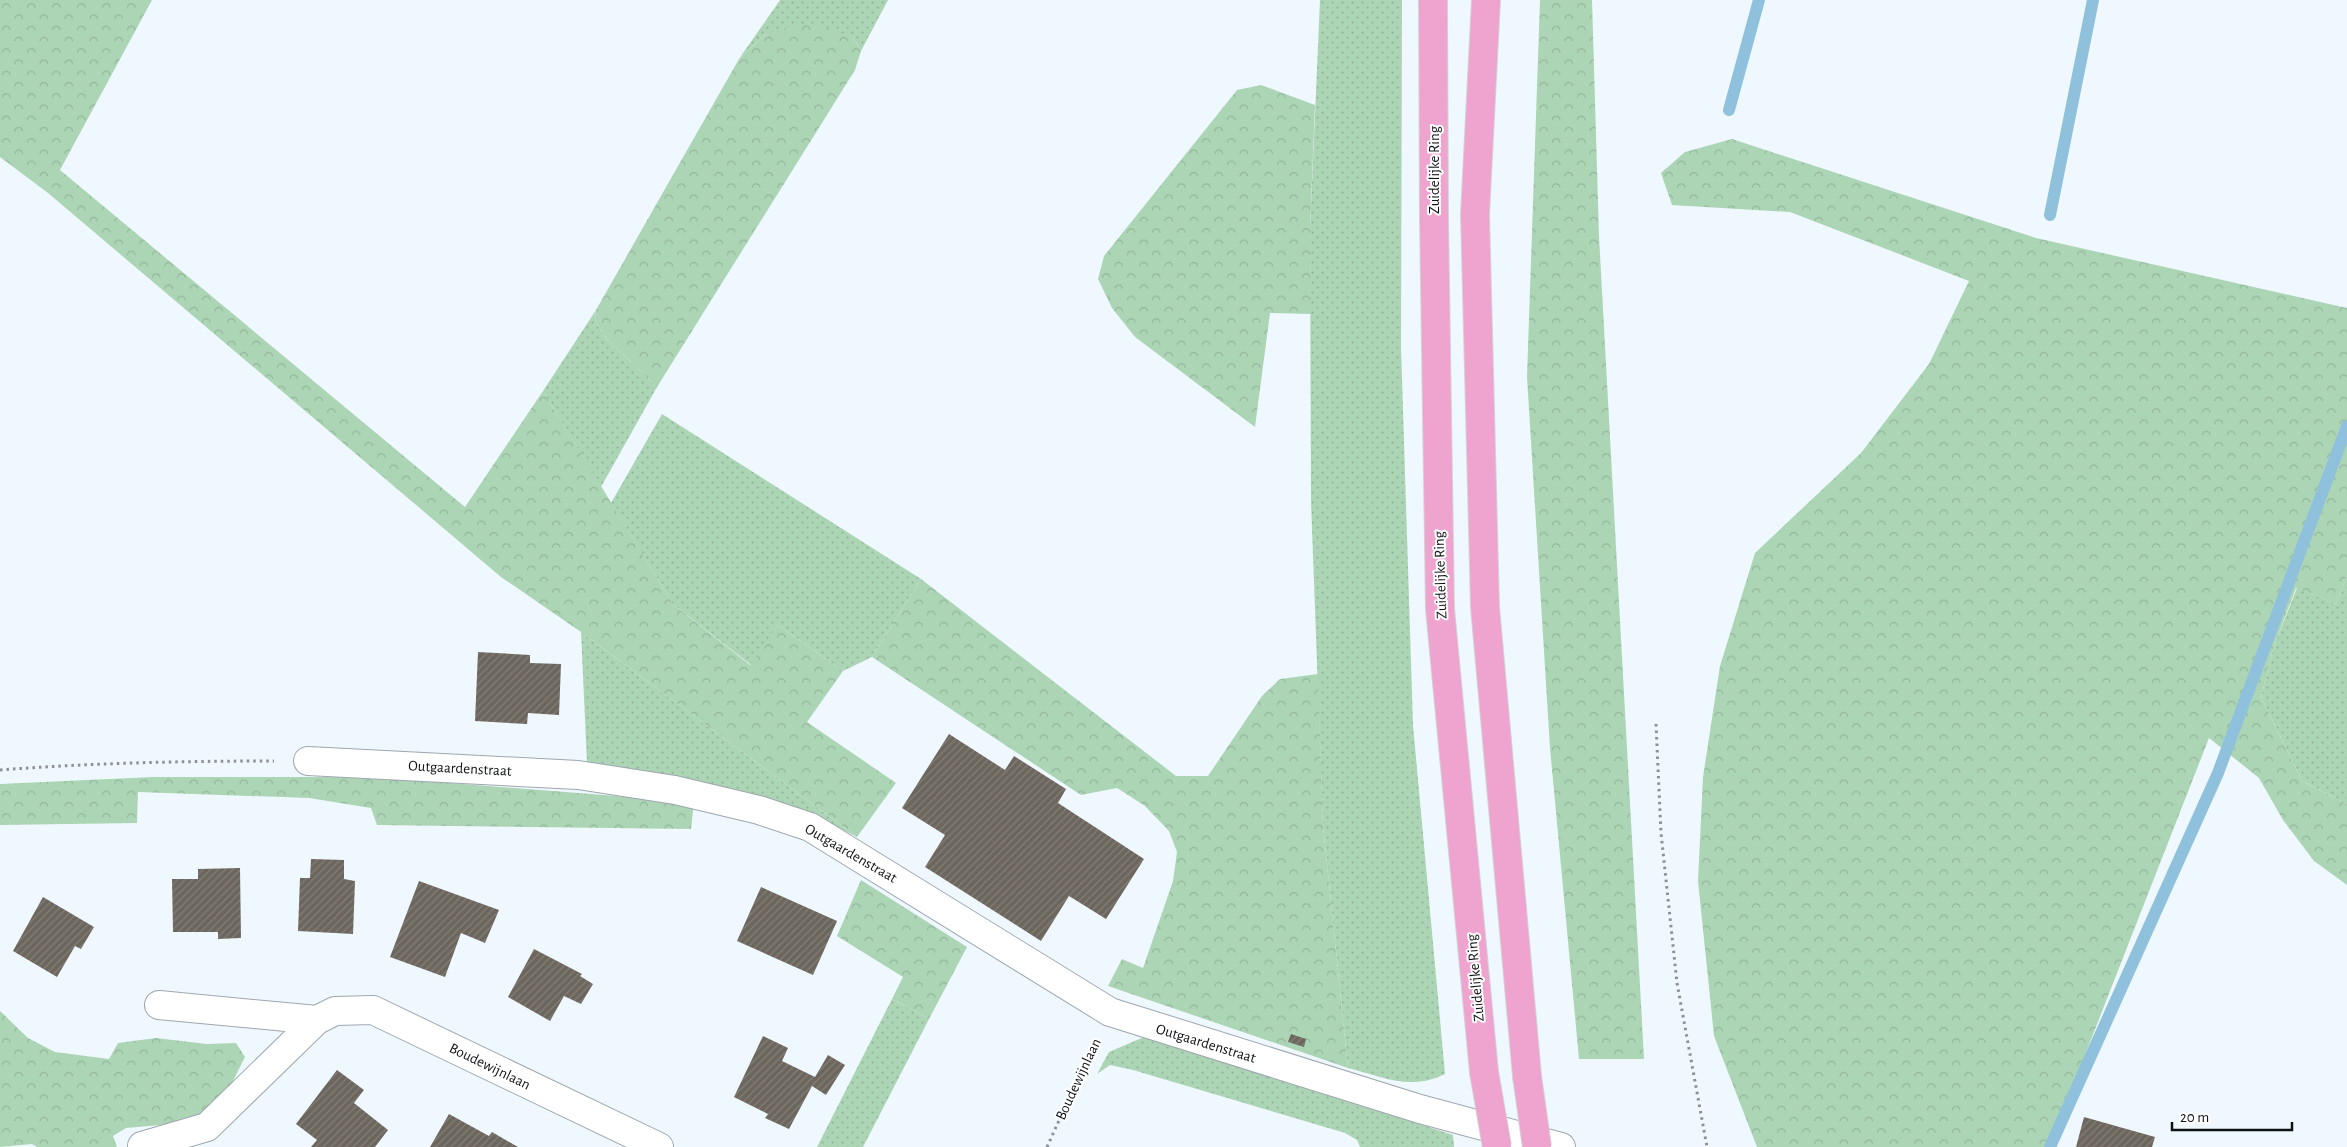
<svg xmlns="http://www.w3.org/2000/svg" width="2347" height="1147" font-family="'Alegreya Sans',sans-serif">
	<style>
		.grass { fill: url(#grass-dots) }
		.forest { fill: url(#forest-crowns) }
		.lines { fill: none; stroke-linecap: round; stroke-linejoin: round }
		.stream { stroke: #90c1dc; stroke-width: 12 }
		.building { fill: url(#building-hatch) }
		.minor-casing { stroke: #9ea7af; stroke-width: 30 }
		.trunk-casing { stroke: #d4d4d5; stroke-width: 30 }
		.path { stroke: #8b9096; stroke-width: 3; stroke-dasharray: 2.5 4; stroke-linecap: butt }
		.minor { stroke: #fff; stroke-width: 28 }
		.trunk { stroke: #eea4ce; stroke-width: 28 }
		.trunk-bridge-casing { stroke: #d4d4d5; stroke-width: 30; stroke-linecap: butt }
		.trunk-bridge { stroke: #eea4ce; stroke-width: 28 }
		.labels { text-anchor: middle; stroke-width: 4; stroke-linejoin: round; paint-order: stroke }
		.street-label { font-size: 15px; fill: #0f1215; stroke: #fff }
	</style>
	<defs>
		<pattern id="grass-dots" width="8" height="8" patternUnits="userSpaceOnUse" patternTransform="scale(1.25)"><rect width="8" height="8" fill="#acd5b5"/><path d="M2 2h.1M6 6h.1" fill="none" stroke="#93b69b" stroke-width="1.8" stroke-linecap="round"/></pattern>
		<pattern id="forest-crowns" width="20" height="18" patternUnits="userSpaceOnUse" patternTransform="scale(1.25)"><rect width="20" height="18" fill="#acd5b5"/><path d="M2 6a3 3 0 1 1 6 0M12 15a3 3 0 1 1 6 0" fill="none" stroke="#93b69b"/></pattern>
		<pattern id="building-hatch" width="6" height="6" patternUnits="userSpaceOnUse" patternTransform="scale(1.25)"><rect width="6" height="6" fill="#6c665d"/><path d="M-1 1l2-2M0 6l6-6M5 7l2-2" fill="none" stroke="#827f79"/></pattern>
	</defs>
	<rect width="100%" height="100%" fill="#f0f8ff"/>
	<g class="grass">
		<polygon points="780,0 888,0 861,51 853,37 766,34 739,59"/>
		<path d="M1320 0H1402L1401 347 1413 725 1445 1074C1411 1091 1383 1077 1348 1068L1323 825 1311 501 1310 229Z"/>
		<polygon points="596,310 595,320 604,336 657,387 601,487 543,391"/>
		<polygon points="662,414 921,579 872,657 843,671 778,625 751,665 673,604 611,503"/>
		<polygon points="2347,576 2347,804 2302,781 2261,697 2274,646 2297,588 2336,604"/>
		<polygon points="581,632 857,837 811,814 587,763"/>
		<polygon points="892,999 929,1019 863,1147 817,1147"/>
		<polygon points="1144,1037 1170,1042 1453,1135 1454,1147 1360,1147 1357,1140 1345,1133 1133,1070 1110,1065 1097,1074 1109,1052"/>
	</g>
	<g class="forest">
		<polygon points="0,0 152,0 60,170 465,507 543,391 673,604 750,665 778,625 843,671 807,722 896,783 857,837 581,632 501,577 48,193 0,157"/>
		<polygon points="1540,0 1592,0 1599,236 1644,1059 1579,1059 1550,748 1527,377"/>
		<polygon points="794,25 815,25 853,37 861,51 855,70 657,387 604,336 595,320 596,310 739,59 766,34"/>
		<polygon points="1261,85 1315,105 1310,229 1311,314 1270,313 1255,427 1135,337 1112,308 1098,279 1104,256 1237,90"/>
		<polygon points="1732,139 2036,238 2347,308 2347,576 2336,604 2296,588 2274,646 2261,697 2302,781 2347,804 2347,885 2314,861 2283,820 2259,778 2209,738 2049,1147 1757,1147 1714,1036 1698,881 1703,777 1720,666 1755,553 1861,453 1929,364 1969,281 1790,212 1672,205 1661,173 1685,152"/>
		<polygon points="921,579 1176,776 1208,776 1262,696 1280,679 1318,674 1323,825 1348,1068 1108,986 1122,959 1143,968 1173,881 1177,852 1169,831 1145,806 1117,788 1081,795 872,657"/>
		<polygon points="153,777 374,777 694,802 691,829 377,825 371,808 309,798 138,792 137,823 0,825 0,784"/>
		<polygon points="861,880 967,947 929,1019 892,999 903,977 837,936"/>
		<polygon points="0,1011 28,1038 55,1052 109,1059 118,1043 156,1038 207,1044 236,1043 245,1057 229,1089 195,1122 126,1128 113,1136 117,1147 37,1147 32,1144 0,1147"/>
	</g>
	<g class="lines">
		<g class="stream">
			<polyline points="1729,110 1759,0"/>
			<polyline points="2050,215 2093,0"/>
			<polyline points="2050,1147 2218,773 2347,426"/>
		</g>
	</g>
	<g class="building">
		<polygon points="478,652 530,655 530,663 561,664 559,715 528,713 527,724 475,721"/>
		<polygon points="949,734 1005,770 1014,756 1066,789 1058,803 1144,859 1106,919 1069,896 1041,941 925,867 945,835 902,808"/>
		<polygon points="311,859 344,860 344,879 355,881 353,934 298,931 300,878 310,878"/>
		<polygon points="240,868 241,938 218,939 218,932 173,932 172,879 198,879 198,869"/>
		<polygon points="419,881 499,910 485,943 461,933 445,977 390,957"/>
		<polygon points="761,887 837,921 813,975 737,941"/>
		<polygon points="43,897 94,927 81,949 75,946 57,977 13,951"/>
		<polygon points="534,949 582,974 580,976 593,984 581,1004 564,996 550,1021 508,997"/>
		<polygon points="1291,1034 1306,1039 1304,1047 1288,1042"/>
		<polygon points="763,1036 788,1048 782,1061 815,1077 828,1055 845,1065 826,1095 812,1086 789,1129 765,1118 768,1114 734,1097"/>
		<polygon points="337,1070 364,1090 354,1103 388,1130 375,1147 311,1147 317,1140 296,1124"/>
		<polygon points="449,1114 489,1136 492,1132 518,1147 430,1147"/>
		<polygon points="2084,1117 2155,1137 2152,1147 2076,1147"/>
	</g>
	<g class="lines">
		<g class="minor-casing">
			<g id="minor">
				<polyline points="308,761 578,775 675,790 759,810 810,827 1110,1012 1420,1109 1561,1147"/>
				<polyline points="159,1005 317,1020"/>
				<polyline points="142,1146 207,1127 317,1020 335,1011 373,1010 659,1147"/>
			</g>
		</g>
		<g class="trunk-casing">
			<g id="trunk">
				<polyline points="1433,0 1434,219 1440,609 1484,1072"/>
				<polyline points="1486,0 1475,214 1485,607 1527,1076"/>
			</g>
		</g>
		<g class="path">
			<polyline points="1656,724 1661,833 1677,983 1707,1147"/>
			<path d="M0 770C91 763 182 761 274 761"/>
			<polyline points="1047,1147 1094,1043"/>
		</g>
		<use href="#minor" class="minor"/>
		<use href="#trunk" class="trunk"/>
		<g class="trunk-bridge-casing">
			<g id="trunk-bridge">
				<polyline points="1484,1072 1497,1147"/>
				<polyline points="1527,1076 1537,1147"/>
			</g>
		</g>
		<use href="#trunk-bridge" class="trunk-bridge"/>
	</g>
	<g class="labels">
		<g class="street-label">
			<text transform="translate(1434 170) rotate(-90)" y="5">Zuidelijke Ring</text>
			<text transform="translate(1440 575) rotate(-92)" y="5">Zuidelijke Ring</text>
			<text transform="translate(460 768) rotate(3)" y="5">Outgaardenstraat</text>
			<text transform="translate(851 853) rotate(30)" y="5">Outgaardenstraat</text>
			<text transform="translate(1475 978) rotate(-95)" y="5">Zuidelijke Ring</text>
			<text transform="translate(1206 1043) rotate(17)" y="5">Outgaardenstraat</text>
			<text transform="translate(490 1066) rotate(26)" y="5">Boudewijnlaan</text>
			<text transform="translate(1078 1079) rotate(-65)" y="5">Boudewijnlaan</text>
		</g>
	</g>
	<path d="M2172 1122v8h120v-8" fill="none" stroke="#0f1215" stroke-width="2.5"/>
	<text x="2180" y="1122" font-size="15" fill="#0f1215" stroke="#ffffff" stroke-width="4" paint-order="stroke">20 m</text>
</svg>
